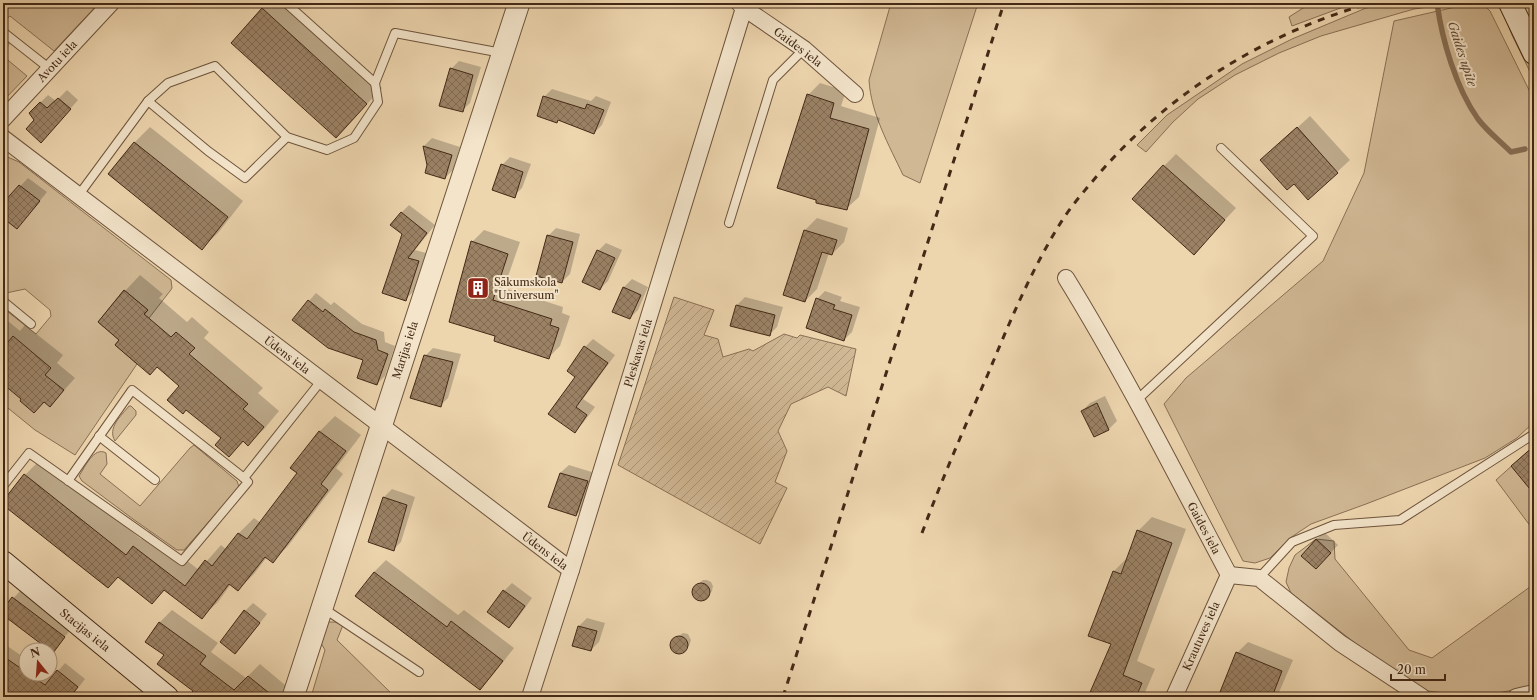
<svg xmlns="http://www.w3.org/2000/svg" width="1537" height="700" font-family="'Libre Caslon Text',serif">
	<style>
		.grass { fill: #d0b894; stroke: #8a7055 }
		.garden { fill: url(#garden-furrows); stroke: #8a7055 }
		.shadow { fill: #0003 }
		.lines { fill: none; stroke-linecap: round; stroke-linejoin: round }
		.stream { stroke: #866d52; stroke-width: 5.5 }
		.building { fill: url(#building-cross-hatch); stroke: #432916 }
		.service-casing { stroke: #6e543c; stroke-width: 10 }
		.minor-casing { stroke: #6e543c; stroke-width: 18 }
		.tertiary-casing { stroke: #6e543c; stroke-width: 23 }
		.secondary-casing { stroke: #432916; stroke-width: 24 }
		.service { stroke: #f3e4ca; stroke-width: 8 }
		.minor { stroke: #f3e4ca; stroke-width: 16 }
		.tertiary { stroke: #f3e4ca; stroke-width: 21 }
		.secondary { stroke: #f3e4ca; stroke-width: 22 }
		.rail { stroke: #432916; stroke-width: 3; stroke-dasharray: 7 7; stroke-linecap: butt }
		.labels { text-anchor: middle; stroke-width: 4; stroke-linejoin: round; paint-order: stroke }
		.street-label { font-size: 11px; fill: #432916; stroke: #f3e4ca }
		.poi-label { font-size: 11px; fill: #432916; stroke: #f3e4ca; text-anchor: start }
		.water-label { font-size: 12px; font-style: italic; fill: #5f462f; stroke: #f3e4ca }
	</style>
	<defs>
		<pattern id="garden-furrows" width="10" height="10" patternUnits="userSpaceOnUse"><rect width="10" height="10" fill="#d0b894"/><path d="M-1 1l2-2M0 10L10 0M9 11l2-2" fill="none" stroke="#aa9678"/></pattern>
		<pattern id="building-cross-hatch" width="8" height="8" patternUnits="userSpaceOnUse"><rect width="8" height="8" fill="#9b8265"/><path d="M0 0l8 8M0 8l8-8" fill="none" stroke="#806a52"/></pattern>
	</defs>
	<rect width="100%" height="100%" fill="#edd5ae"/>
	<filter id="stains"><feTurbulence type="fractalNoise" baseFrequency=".005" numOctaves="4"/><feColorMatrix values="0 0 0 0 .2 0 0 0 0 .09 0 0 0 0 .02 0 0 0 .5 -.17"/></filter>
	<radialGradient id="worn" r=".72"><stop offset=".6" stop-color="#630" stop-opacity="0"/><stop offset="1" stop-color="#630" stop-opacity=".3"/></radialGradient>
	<g class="grass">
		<polygon points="3,3 99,3 54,51 10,16 3,22"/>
		<path d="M891 3H978L920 183 903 175C889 145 871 114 869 80Z"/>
		<polygon points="1311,3 1354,3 1292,26 1289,17"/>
		<polygon points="1391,3 1456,3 1414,9 1321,36 1279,53 1235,75 1198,99 1173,122 1146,152 1137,145 1167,115 1242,64 1292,39 1366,8"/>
		<polygon points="1473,3 1482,3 1490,11 1534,100 1534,422 1517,438 1485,458 1366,504 1311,524 1290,538 1270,558 1255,563 1243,561 1164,404 1186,378 1323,261 1364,173 1394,21"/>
		<polygon points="1499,3 1502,3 1515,34 1534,74 1534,80 1512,35"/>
		<polygon points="3,56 27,76 3,101"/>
		<polygon points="3,155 19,162 171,280 172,288 170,291 149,318 144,315 148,310 124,290 98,322 119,340 115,345 137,364 75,455 35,430 3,404 3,308 36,334 51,316 50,310 25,289 6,293 3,292"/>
		<path d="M129 406H131L136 411V415L115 441C107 428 121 416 129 406Z"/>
		<path d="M194 445 237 481 239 487 184 550H177L133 519 82 481 79 476C85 467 94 446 106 453L107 464 100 474 140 506 190 448Z"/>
		<polygon points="1534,446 1534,531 1496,480"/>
		<polygon points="1316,539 1334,541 1335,559 1409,650 1432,658 1534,584 1534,686 1477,697 1428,691 1387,668 1291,593 1286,582 1289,568 1295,555"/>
		<polygon points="327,622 335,622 343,625 337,640 395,697 311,697 325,650 318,638"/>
	</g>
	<polygon class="garden" points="674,297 714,310 704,335 718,339 723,357 749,349 753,351 784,334 797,338 800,335 856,349 846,396 828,387 791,404 778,431 787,451 775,482 787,488 760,544 618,465"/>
	<g class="shadow">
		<polygon points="269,3 289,3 382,88 351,121 263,9"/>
		<polygon points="3,34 12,41 3,53"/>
		<polygon points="459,61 481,67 470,103 462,111 451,69"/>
		<polygon points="820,83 846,91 841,106 880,118 859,197 846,209 808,95"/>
		<polygon points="552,89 591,101 596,96 611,102 602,125 594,133 559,119 556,122 544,97"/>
		<polygon points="67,90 78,100 41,142 36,120 30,113 48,95 56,101"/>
		<polygon points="1310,116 1350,160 1308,199 1274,149"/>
		<polygon points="150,127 243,201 218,233 202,248 109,174 135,142"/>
		<polygon points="432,138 460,147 453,170 445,178 428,165 424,146"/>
		<polygon points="1176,154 1236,208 1194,253 1164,166"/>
		<polygon points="510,157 531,164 522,188 514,196 502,165"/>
		<polygon points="28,178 47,192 25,219 3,217 3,205"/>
		<polygon points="409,205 435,225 415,250 426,253 413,292 405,300 401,213"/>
		<polygon points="817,218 848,228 844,242 832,254 829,253 817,289 805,301 784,294 805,230"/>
		<polygon points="556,228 580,234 570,274 562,282 548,236"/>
		<polygon points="484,230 520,242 504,288 563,307 562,313 570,316 560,346 548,358 496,336 472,242"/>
		<polygon points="606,243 622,250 608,281 600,289 598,251"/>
		<polygon points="140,275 163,294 159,298 187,322 192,317 209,332 204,338 263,388 258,393 279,411 264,429 248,444 244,441 229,456 222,438 180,386 157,367 121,339 125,291"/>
		<polygon points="632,279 648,287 638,310 630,318 624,287"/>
		<polygon points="825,291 842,297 840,301 860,307 852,332 844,340 817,299"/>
		<polygon points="316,293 331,305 334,302 362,324 384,332 385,342 395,346 385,376 377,384 365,360 309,301"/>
		<polygon points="745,297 783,307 777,327 769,335 737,305"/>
		<polygon points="3,317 20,331 25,325 63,355 57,363 75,378 50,406 45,401 23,399 3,383"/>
		<polygon points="593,339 615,355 583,399 595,407 583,423 575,431 576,377 585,347"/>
		<polygon points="433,348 461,354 448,398 440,406 425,356"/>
		<polygon points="1105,396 1117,421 1109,429 1082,411 1090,403"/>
		<polygon points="335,416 361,435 336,468 343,474 288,546 273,561 267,557 254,574 238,590 231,584 218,602 202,617 165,590 152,603 119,576 108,587 3,503 25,475 41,459 141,539 149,531 199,570 221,545 227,550 239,533 254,518 261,523 298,473 292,468 320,431"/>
		<polygon points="1534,445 1534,492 1512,466"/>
		<polygon points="569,465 595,473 584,507 576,515 549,507 560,473"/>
		<polygon points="392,489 415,497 401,542 393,550 370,542 384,497"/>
		<polygon points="1152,517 1186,529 1137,661 1155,669 1143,697 1089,697 1112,644 1114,571 1128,557 1138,531"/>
		<polygon points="1324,532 1338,545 1324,560 1316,540"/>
		<polygon points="386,560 458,615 464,610 514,648 492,676 480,688 374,572"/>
		<polygon points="703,580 707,580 711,582 713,586 712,591 705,598 701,600 697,599 694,596 693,591 695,587"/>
		<polygon points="512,583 532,598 517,619 509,627 504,591"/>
		<polygon points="21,590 72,628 53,651 10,619 3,628 3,601 7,605"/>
		<polygon points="253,603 267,614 243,645 235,653 245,611"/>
		<polygon points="172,610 218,643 211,652 246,678 260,664 291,690 286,697 194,697 195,691 165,655 146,641 160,622"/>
		<polygon points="587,618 605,623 599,642 591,650 573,645 579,626"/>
		<polygon points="683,633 688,634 691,640 689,646 680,653 674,651 671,646 673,640"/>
		<polygon points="1248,642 1293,660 1277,697 1219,697 1237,653"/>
		<polygon points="3,643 26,659 26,674 48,674 53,677 65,663 85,679 71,697 3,697"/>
	</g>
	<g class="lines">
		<path class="stream" d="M1437 3C1442 40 1456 88 1478 119 1487 131 1500 141 1511 152L1525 149"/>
	</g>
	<g class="building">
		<polygon points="262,8 367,104 336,138 231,43"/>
		<polygon points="450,68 473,75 463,112 439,106"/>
		<polygon points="807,94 834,103 830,118 869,129 847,210 816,203 816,200 777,188"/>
		<polygon points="543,96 585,109 587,104 604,110 594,134 558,120 557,123 537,116"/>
		<polygon points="58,98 71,109 41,143 26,129 34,120 29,113 40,102 47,108"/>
		<polygon points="1297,127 1338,173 1308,200 1294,184 1287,190 1260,160"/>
		<polygon points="134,142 228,217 202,250 108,174"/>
		<polygon points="423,146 452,155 445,179 425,173 427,165"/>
		<polygon points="501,164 523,172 515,198 492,190"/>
		<polygon points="1163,165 1225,220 1194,255 1132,199"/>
		<polygon points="19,185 40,201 17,229 3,218 3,203"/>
		<polygon points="401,212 427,233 408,258 419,261 406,301 382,293 402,234 390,225"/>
		<polygon points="804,230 837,240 832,255 822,252 805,302 783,295"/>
		<polygon points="547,235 573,242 562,283 536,276"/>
		<polygon points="471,241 508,254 493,300 552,319 550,325 559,328 549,359 494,341 495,336 449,322"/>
		<polygon points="597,250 615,258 600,290 582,282"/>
		<polygon points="623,287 641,295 630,319 612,312"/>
		<polygon points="124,290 148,310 144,314 171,337 176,332 195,348 189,354 248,404 243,409 264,427 248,446 243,441 229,457 215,445 221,438 186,410 183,414 167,400 179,386 157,367 150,375 115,345 119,340 98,322"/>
		<polygon points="816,298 835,305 833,309 852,315 844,341 806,328"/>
		<polygon points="308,300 323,312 325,309 354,332 376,340 378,350 388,354 377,385 357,378 363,360 328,348 292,320"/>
		<polygon points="736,305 775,315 770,336 730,326"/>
		<polygon points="13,336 51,368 45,375 64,390 50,407 44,402 34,413 20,401 21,399 3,384 3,348"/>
		<polygon points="584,346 608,363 576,407 587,415 575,433 548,414 575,377 567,371"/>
		<polygon points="424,355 453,362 441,407 410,398"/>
		<polygon points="1097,403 1109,430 1094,437 1081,411"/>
		<polygon points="319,431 346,451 321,484 328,490 273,563 265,557 238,591 229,584 202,619 164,590 152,604 118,577 108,588 3,505 3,501 24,474 126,555 133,546 185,586 205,560 212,566 238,533 247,539 297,473 290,468"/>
		<polygon points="1534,446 1534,494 1511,466"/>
		<polygon points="560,473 588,481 576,516 548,507"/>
		<polygon points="383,497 407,505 394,551 368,542"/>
		<polygon points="1137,530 1172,543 1123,675 1142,683 1136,697 1088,697 1111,644 1088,636 1113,571 1121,574"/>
		<polygon points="1316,539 1331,553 1316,569 1301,556"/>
		<polygon points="374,572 447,627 451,621 503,661 480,690 355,596"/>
		<circle cx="701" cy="592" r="9"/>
		<polygon points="503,590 525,606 509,628 487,612"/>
		<polygon points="12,597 65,637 53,653 3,615 3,609"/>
		<polygon points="244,610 260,623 235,654 220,642"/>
		<polygon points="159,622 206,656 200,664 234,690 248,676 274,697 188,697 193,691 157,664 164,655 145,642"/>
		<polygon points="578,626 597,631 591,651 572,646"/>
		<circle cx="679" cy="645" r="9"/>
		<polygon points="1236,652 1282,671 1272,697 1218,697"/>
		<polygon points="3,656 26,672 26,674 29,674 45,685 57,670 78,687 70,697 10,697 3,692"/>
	</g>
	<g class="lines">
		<g class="service-casing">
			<g id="service">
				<polyline points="3,32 50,69"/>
				<polyline points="375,83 395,33 502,53"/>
				<polyline points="148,101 208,151 245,178 287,137"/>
				<polyline points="78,196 148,101 168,83 215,66 287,137 327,150 354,138 378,102 375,83 286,3"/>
				<polyline points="729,223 773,80 804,49"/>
				<polyline points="3,301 31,324"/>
				<polyline points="1137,400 1313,236 1221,148"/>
				<polyline points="99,436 155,480"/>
				<polyline points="244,478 321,381"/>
				<polyline points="3,486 29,453 182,561 248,482 244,478 132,390 68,481"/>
				<polyline points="1259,578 1292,542 1334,525 1400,520 1534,434"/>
				<polyline points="323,608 419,672"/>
			</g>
		</g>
		<g class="minor-casing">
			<g id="minor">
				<polyline points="739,3 744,8 804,49 855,94"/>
				<polyline points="3,119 111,3"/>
				<polyline points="3,138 571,570"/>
				<path d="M1066 278C1125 374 1176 475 1229 575"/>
				<polyline points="1229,575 1259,578 1340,643 1422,697"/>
				<polyline points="530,697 571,570 744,8"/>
				<polyline points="1174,697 1229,575"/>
				<polyline points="1516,697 1534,693"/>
			</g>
		</g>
		<g class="tertiary-casing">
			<polyline id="tertiary" points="293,697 519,3"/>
		</g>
		<g class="secondary-casing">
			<g id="secondary">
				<polyline points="1510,3 1534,53"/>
				<polyline points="3,562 167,697"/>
			</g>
		</g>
		<use href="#service" class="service"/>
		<use href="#minor" class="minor"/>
		<use href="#tertiary" class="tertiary"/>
		<use href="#secondary" class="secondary"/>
		<g class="rail">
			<path d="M922 533C942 479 965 426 988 374 1010 321 1032 268 1063 219 1073 204 1085 190 1097 176 1168 93 1265 33 1371 3"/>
			<polyline points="783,697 1004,3"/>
		</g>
	</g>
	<defs>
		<g id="building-square" transform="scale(1.15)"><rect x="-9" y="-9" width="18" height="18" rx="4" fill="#8f2418" stroke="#f3e4ca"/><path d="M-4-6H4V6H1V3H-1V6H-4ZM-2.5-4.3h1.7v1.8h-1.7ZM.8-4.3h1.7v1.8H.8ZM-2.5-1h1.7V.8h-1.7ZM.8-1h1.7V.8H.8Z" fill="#fff"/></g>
	</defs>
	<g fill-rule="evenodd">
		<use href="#building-square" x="478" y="288"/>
	</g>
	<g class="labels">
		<g class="street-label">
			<text transform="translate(798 47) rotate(37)" y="4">Gaides iela</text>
			<text transform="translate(57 61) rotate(-47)" y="4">Avotu iela</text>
			<text transform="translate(405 350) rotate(-72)" y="4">Marijas iela</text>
			<text transform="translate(638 353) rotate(-73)" y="4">Pleskavas iela</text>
			<text transform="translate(287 355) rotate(37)" y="4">Ūdens iela</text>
			<text transform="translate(1204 528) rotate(62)" y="4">Gaides iela</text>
			<text transform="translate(545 551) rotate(37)" y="4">Ūdens iela</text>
			<text transform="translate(85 630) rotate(39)" y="4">Stacijas iela</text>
			<text transform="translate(1201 636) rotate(-66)" y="4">Krautuves iela</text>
		</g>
		<g class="poi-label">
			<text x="494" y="286">Sākumskola<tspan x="494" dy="13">"Universum"</tspan></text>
		</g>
		<g class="water-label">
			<text transform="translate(1462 54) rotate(72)" y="4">Gaides upīte</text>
		</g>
	</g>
	<rect width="1537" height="700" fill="none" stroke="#edd5ae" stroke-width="16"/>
	<rect x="4" y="4" width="1529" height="692" fill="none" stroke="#432916" stroke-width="2"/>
	<rect x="8" y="8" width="1521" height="684" fill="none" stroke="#432916"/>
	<g transform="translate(38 662) rotate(343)"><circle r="19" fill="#f3e4ca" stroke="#ad9982"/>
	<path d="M0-3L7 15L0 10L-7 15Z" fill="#8f2418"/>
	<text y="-6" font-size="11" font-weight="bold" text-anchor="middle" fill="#432916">N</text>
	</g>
	<path d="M1391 674v6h54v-6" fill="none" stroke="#432916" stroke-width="2"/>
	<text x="1397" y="674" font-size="12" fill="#432916" stroke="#f3e4ca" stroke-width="3" paint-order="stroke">20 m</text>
	<rect width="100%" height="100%" filter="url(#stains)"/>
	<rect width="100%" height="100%" fill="url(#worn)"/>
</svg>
